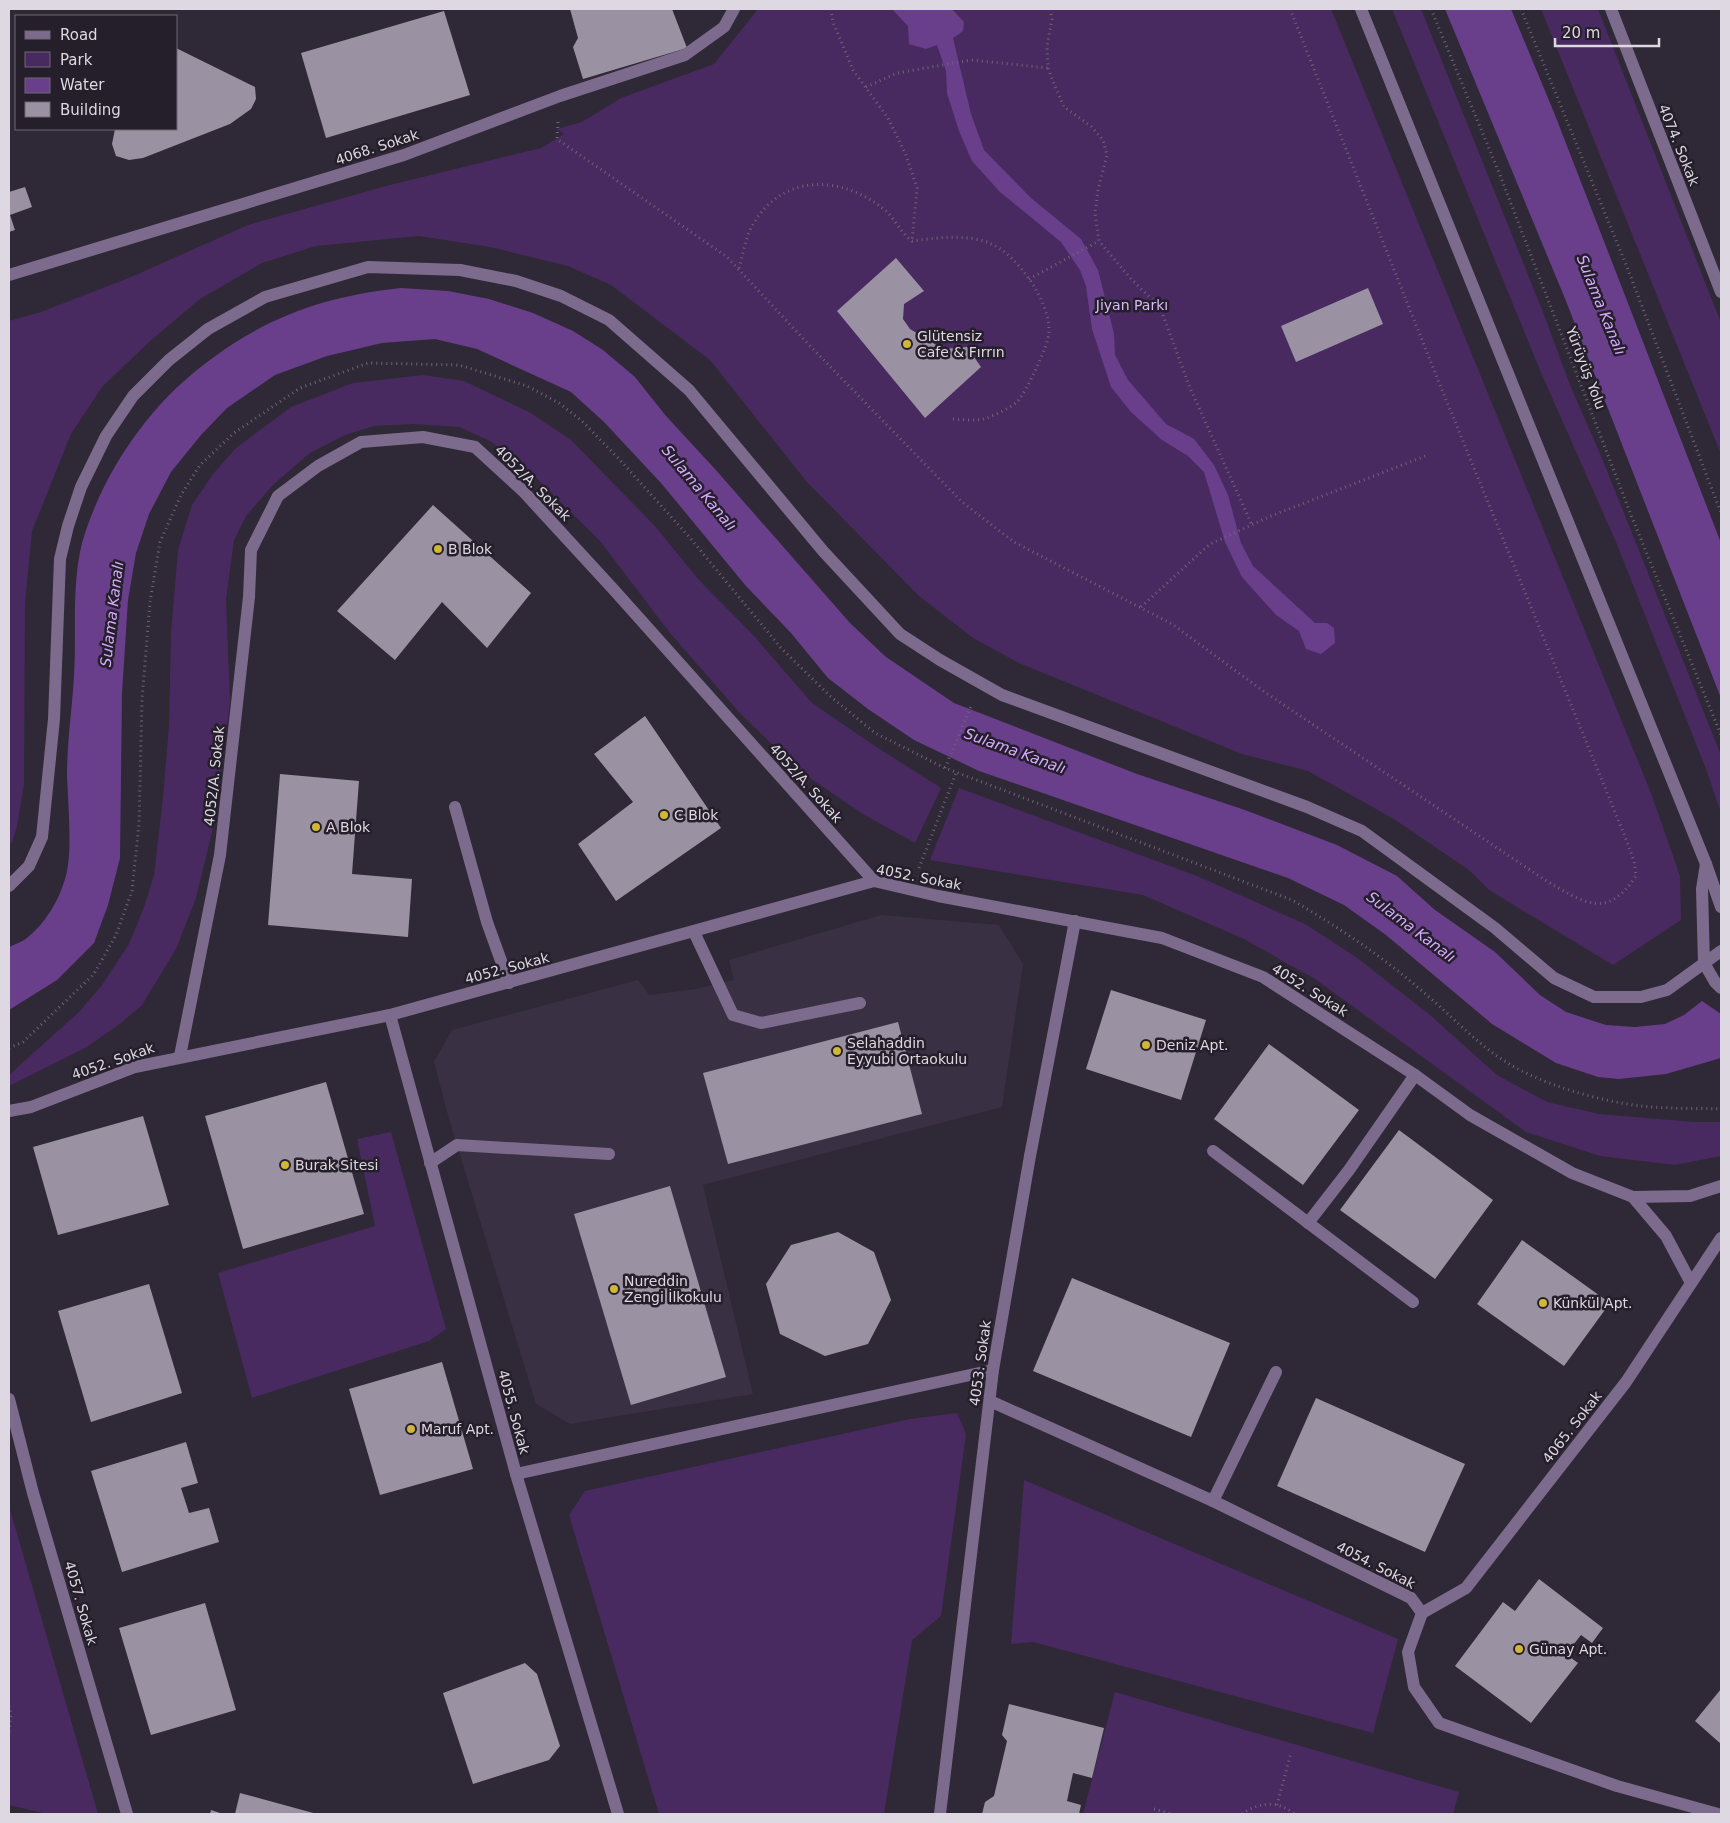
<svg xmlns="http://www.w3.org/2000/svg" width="1730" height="1823" font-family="'DejaVu Sans',sans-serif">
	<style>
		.built { fill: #3a3043 }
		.green { fill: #482a61 }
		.water { fill: #693f8b }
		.building { fill: #9a91a2 }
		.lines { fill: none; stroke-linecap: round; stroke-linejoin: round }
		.path { stroke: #6c6672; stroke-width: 3; stroke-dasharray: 1 4; stroke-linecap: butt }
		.minor { stroke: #7d6b8d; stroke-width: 12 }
		.poi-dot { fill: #d0b736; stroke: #251f2b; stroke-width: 2 }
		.labels { text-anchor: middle; stroke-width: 5; stroke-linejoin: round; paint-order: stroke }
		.street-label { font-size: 14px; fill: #ddd8e1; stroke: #251f2b }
		.park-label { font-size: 14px; fill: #d9b9f8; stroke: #251f2b }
		.poi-label { font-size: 14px; fill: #ddd8e1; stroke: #251f2b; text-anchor: start }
		.water-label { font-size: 15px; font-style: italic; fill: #d6aafe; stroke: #251f2b }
	</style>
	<rect width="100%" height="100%" fill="#2f2836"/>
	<polygon class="built" points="881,915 999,925 1023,964 1002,1107 703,1185 753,1394 570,1424 536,1404 449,1119 434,1062 452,1030 638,980 649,995 696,989 734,980 729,960"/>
	<g class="green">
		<polygon points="758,9 1331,9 1651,793 1680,876 1681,920 1613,965 1489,890 1469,870 1394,819 1308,771 1242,754 1019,663 973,638 919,596 806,481 710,360 611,285 568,266 490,247 419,236 316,246 262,263 200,299 149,342 102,387 71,434 32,531 25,603 24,784 17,826 12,843 9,844 9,321 41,312 131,277 248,225 386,186 541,148 564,134 557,129 582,122 621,98 714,64"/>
		<polygon points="1392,9 1421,9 1543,312 1570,385 1601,456 1721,755 1721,813 1706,769 1616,542 1542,375"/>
		<polygon points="1541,9 1598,9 1721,323 1721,454"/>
		<polygon points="423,375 464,381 529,412 571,440 654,525 699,580 754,636 812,703 875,746 941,788 915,843 861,813 797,769 739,712 670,633 600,541 523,465 490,441 459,427 413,424 374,426 345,435 310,453 274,484 246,516 234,540 226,599 230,702 214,824 196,898 176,949 142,1005 121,1023 87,1047 9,1086 9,1075 79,1012 102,985 129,944 144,907 154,875 163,797 169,726 171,633 178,550 192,505 213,474 236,448 291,407 353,383"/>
		<polygon points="959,788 1197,876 1305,924 1356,957 1430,1015 1497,1075 1547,1102 1599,1114 1694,1122 1721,1122 1721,1156 1675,1165 1600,1156 1526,1132 1315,979 1244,939 1143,895 930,860"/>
		<polygon points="391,1132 446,1329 429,1341 252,1398 218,1273 375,1226 357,1139"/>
		<polygon points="957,1413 966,1434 941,1616 912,1640 884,1814 659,1814 569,1515 585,1491 910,1419"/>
		<polygon points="1024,1480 1398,1639 1373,1733 1033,1642 1011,1644"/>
		<polygon points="9,1506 98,1814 47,1814 9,1805"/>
		<polygon points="1115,1692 1459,1792 1453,1814 1083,1814"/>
	</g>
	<g class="water">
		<polygon points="892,9 952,9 964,22 963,31 953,38 971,114 984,150 1031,198 1081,239 1098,270 1114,334 1115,355 1128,380 1166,424 1194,439 1214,465 1228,495 1241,543 1253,566 1315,623 1327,623 1334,628 1335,643 1321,654 1306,649 1299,631 1276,615 1242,577 1225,542 1204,472 1188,456 1162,440 1131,412 1111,387 1092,329 1086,286 1080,270 1061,242 1000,192 972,161 959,131 947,93 946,71 937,45 926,49 909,44 908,26"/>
		<polygon points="1445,9 1511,9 1555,115 1721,543 1721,698 1566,301"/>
		<path d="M401 288 448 291 489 299 533 313 573 331 603 350 635 377 666 416 715 469 850 623 886 657 954 703 1137 774 1242 809 1337 845 1397 876 1435 910 1495 952 1540 995 1566 1012 1606 1025 1635 1027 1665 1024 1684 1015 1702 1001 1721 1014V1058L1666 1074 1619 1079 1598 1077 1556 1063 1492 1024 1386 935 1344 905 1288 878 979 771 914 740 868 709 828 678 791 633 746 586 661 483 604 422 571 392 477 349 435 339 382 343 327 356 275 375 227 408 201 435 171 472 149 514 136 553 128 600 122 693 120 858 108 905 94 943 57 980 9 1010V947C15 944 23 942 28 937 47 922 62 895 67 871 72 847 68 802 67 776 67 742 72 710 74 676 77 628 70 576 86 530 108 466 149 407 202 366 263 318 324 296 401 288Z"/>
	</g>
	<g class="building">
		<polygon points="570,9 672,9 687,48 583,79 573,47 578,38"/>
		<polygon points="444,11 470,95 326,138 301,53"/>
		<polygon points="176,48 255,87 256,99 251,109 230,124 143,158 129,160 116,156 112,144 115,129 176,129"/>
		<polygon points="25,187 32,207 10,215 15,230 9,232 9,192"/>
		<polygon points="896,258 924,291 904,304 903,319 910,329 943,349 967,347 981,367 925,418 837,311"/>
		<polygon points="1368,288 1383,324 1296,362 1281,326"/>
		<polygon points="433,505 531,593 487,648 442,602 395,660 337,611"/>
		<polygon points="645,716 721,828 616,901 578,844 633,802 594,754"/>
		<polygon points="280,774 359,781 352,874 412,879 408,937 268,925"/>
		<polygon points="1111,990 1206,1020 1181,1100 1086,1069"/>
		<polygon points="898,1022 922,1114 728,1164 703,1073"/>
		<polygon points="1269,1044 1359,1110 1303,1185 1214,1119"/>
		<polygon points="326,1082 364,1214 243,1249 205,1116"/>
		<polygon points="143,1116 169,1205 58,1235 33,1147"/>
		<polygon points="1399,1130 1493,1200 1435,1279 1340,1210"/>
		<polygon points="670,1186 726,1377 631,1405 574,1214"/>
		<polygon points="838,1232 874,1252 891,1300 868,1344 825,1356 780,1334 766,1284 791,1245"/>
		<polygon points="1522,1240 1610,1303 1564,1366 1477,1304"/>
		<polygon points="1072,1278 1230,1343 1191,1437 1033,1371"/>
		<polygon points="149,1284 182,1393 91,1422 58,1311"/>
		<polygon points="442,1362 473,1469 380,1495 349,1389"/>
		<polygon points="1316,1398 1465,1464 1425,1552 1277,1486"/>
		<polygon points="186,1442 198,1483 181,1488 189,1513 209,1508 219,1542 122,1572 91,1471"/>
		<polygon points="1539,1579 1603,1628 1592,1643 1581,1635 1566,1654 1578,1663 1531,1723 1455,1666 1503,1602 1515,1611"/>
		<polygon points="205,1603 236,1710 151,1735 119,1628"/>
		<polygon points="525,1663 537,1674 560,1746 549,1760 473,1784 443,1693"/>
		<polygon points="1721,1689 1721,1744 1695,1721"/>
		<polygon points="1009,1704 1104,1728 1092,1778 1073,1773 1067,1801 1081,1805 1079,1814 982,1814 985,1802 994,1796 1007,1741 1002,1735"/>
		<polygon points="240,1793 317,1814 235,1814"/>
		<polygon points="211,1810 223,1814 210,1814"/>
	</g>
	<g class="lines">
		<g class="path">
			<polyline points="831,9 833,22 853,70 888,118 906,155 917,188 912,241"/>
			<polyline points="1050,9 1052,19 1047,46 1048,68 1054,84 1064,107 1091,126 1103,140 1107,155 1098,190 1095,213 1099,241 1131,279 1160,307 1190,388 1252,525"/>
			<polyline points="1431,9 1498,170 1631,515 1721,735"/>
			<polyline points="1521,9 1627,267 1721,513"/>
			<polyline points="866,87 897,73 971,60 1048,68"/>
			<path d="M558 122 557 139 727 257 812 348 962 502 1014 542 1172 624 1266 693 1545 880C1583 902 1606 921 1636 876L1634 861 1624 834 1440 385 1290 9"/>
			<path d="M739 268C743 255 745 240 751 228 780 172 844 174 887 212 896 221 901 233 912 241 936 238 963 234 987 242 1016 252 1051 302 1049 333 1048 346 1026 393 1017 402 1010 408 995 415 987 418 976 422 960 419 949 419"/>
			<polyline points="1029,279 1099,241"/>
			<polyline points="1141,607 1210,544 1271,516 1428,455"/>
			<polyline points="945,768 972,704"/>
			<polyline points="919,868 956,773"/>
			<path d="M9 1048 23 1042 94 974 116 935 132 891 139 824 142 700 150 602 160 542 181 495 200 465 234 433 300 388 368 363 459 365 527 386 559 403 582 421 620 460 691 539 781 648 830 696 875 733 945 768 1292 900C1338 927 1382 956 1422 991 1456 1019 1485 1054 1526 1073 1559 1089 1605 1102 1642 1106 1668 1109 1695 1108 1721 1109"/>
			<polyline points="9,1706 11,1714 9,1732"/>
			<polyline points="1277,1805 1291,1753"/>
			<polyline points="1154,1809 1171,1814"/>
			<path d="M1242 1814C1259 1802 1278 1800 1294 1814"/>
		</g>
		<g class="minor">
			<polyline points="1361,9 1706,864"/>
			<polyline points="1611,9 1721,292"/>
			<polyline points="9,275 404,155 560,96 685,55 724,27 734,9"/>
			<polyline points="455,807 487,922 509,983"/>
			<polyline points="9,886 29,866 42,837 54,719 60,559 68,526 81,487 106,436 133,396 169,360 208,329 265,297 368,267 460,270 516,281 561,296 609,320 689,390 823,551 900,634 940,660 1002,695 1307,807 1362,831 1495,928 1554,978 1594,997 1641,997 1667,990 1721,951"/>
			<polyline points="1721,907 1706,864 1702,889 1704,963 1715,982 1721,988"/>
			<polyline points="694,932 733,1015 761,1023 860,1003"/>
			<polyline points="390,1015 516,1474 618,1814"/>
			<polyline points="180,1056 220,855 249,597 251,550 278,496 318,466 361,442 423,437 475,447 523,491 614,590 874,881"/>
			<polyline points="9,1111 31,1107 135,1067 390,1015 874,881 938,896 1162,938 1263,977 1415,1075 1470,1115 1572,1173 1633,1197 1690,1196 1721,1186"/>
			<polyline points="1213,1151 1413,1302"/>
			<polyline points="430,1163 457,1145 609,1154"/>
			<polyline points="1633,1197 1666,1236 1691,1283"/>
			<polyline points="1308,1223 1349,1170 1415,1075"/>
			<polyline points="9,1399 33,1493 127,1814"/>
			<polyline points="990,1401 1213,1501 1411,1598 1422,1613 1408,1652 1414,1687 1439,1723 1617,1786 1718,1814"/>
			<polyline points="516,1474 993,1370"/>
			<polyline points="1213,1501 1276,1372"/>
			<polyline points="1422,1613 1466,1588 1626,1382 1721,1238"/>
			<polyline points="940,1814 993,1370 1030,1156 1075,921"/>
		</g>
	</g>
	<g class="poi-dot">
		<circle cx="907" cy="344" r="5"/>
		<circle cx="438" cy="549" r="5"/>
		<circle cx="664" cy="815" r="5"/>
		<circle cx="316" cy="827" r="5"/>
		<circle cx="1146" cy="1045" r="5"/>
		<circle cx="837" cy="1051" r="5"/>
		<circle cx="285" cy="1165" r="5"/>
		<circle cx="614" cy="1289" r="5"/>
		<circle cx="1543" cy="1303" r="5"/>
		<circle cx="411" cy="1429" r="5"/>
		<circle cx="1519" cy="1649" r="5"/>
	</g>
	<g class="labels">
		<g class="street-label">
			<text transform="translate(1679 145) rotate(68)" y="5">4074. Sokak</text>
			<text transform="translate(377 147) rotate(-18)" y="5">4068. Sokak</text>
			<text transform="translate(1586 368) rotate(69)" y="5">Yürüyüş Yolu</text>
			<text transform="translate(533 483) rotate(45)" y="5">4052/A. Sokak</text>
			<text transform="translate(214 776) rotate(-84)" y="5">4052/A. Sokak</text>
			<text transform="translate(806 783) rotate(48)" y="5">4052/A. Sokak</text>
			<text transform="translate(919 877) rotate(11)" y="5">4052. Sokak</text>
			<text transform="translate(507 968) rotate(-15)" y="5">4052. Sokak</text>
			<text transform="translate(1310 990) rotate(32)" y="5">4052. Sokak</text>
			<text transform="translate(113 1061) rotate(-19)" y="5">4052. Sokak</text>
			<text transform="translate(980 1363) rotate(-82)" y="5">4053. Sokak</text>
			<text transform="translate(514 1412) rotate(75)" y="5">4055. Sokak</text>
			<text transform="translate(1572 1427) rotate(-52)" y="5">4065. Sokak</text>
			<text transform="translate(1376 1565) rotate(27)" y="5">4054. Sokak</text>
			<text transform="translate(81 1603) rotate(74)" y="5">4057. Sokak</text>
		</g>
		<g class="park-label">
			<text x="1132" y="310">Jiyan Parkı</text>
		</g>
		<g class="poi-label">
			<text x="917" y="341">Glütensiz<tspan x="917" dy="16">Cafe &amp; Fırrın</tspan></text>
			<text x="448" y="554">B Blok</text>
			<text x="674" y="820">C Blok</text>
			<text x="326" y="832">A Blok</text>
			<text x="847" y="1048">Selahaddin<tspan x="847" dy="16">Eyyubi Ortaokulu</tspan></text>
			<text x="1156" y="1050">Deniz Apt.</text>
			<text x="295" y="1170">Burak Sitesi</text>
			<text x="624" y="1286">Nureddin<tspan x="624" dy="16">Zengi İlkokulu</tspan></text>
			<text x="1553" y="1308">Künkül Apt.</text>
			<text x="421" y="1434">Maruf Apt.</text>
			<text x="1529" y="1654">Günay Apt.</text>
		</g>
		<g class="water-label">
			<text transform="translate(1601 305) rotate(68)" y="5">Sulama Kanalı</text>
			<text transform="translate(699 488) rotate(50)" y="5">Sulama Kanalı</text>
			<text transform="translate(112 614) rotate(-83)" y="5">Sulama Kanalı</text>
			<text transform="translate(1015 751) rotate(20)" y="5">Sulama Kanalı</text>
			<text transform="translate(1411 927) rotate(37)" y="5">Sulama Kanalı</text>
		</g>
	</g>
	<rect width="1730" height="1823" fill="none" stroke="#ddd8e1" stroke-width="20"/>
	<rect x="15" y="15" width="162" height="115" fill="#251f2b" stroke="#6f6974"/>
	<rect x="25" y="31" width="25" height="8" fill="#7d6b8d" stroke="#6f6974"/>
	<text x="60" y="40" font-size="15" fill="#ddd8e1">Road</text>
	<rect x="25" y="52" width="25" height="15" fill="#482a61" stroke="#6f6974"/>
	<text x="60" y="65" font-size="15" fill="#ddd8e1">Park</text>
	<rect x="25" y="78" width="25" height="15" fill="#693f8b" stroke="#6f6974"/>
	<text x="60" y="90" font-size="15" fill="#ddd8e1">Water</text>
	<rect x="25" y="102" width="25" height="15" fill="#9a91a2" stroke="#6f6974"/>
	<text x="60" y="115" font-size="15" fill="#ddd8e1">Building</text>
	<path d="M1555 38v8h104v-8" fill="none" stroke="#ddd8e1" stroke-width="2.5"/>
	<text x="1562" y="38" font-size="15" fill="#ddd8e1" stroke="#251f2b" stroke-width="4" paint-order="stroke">20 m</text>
</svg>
